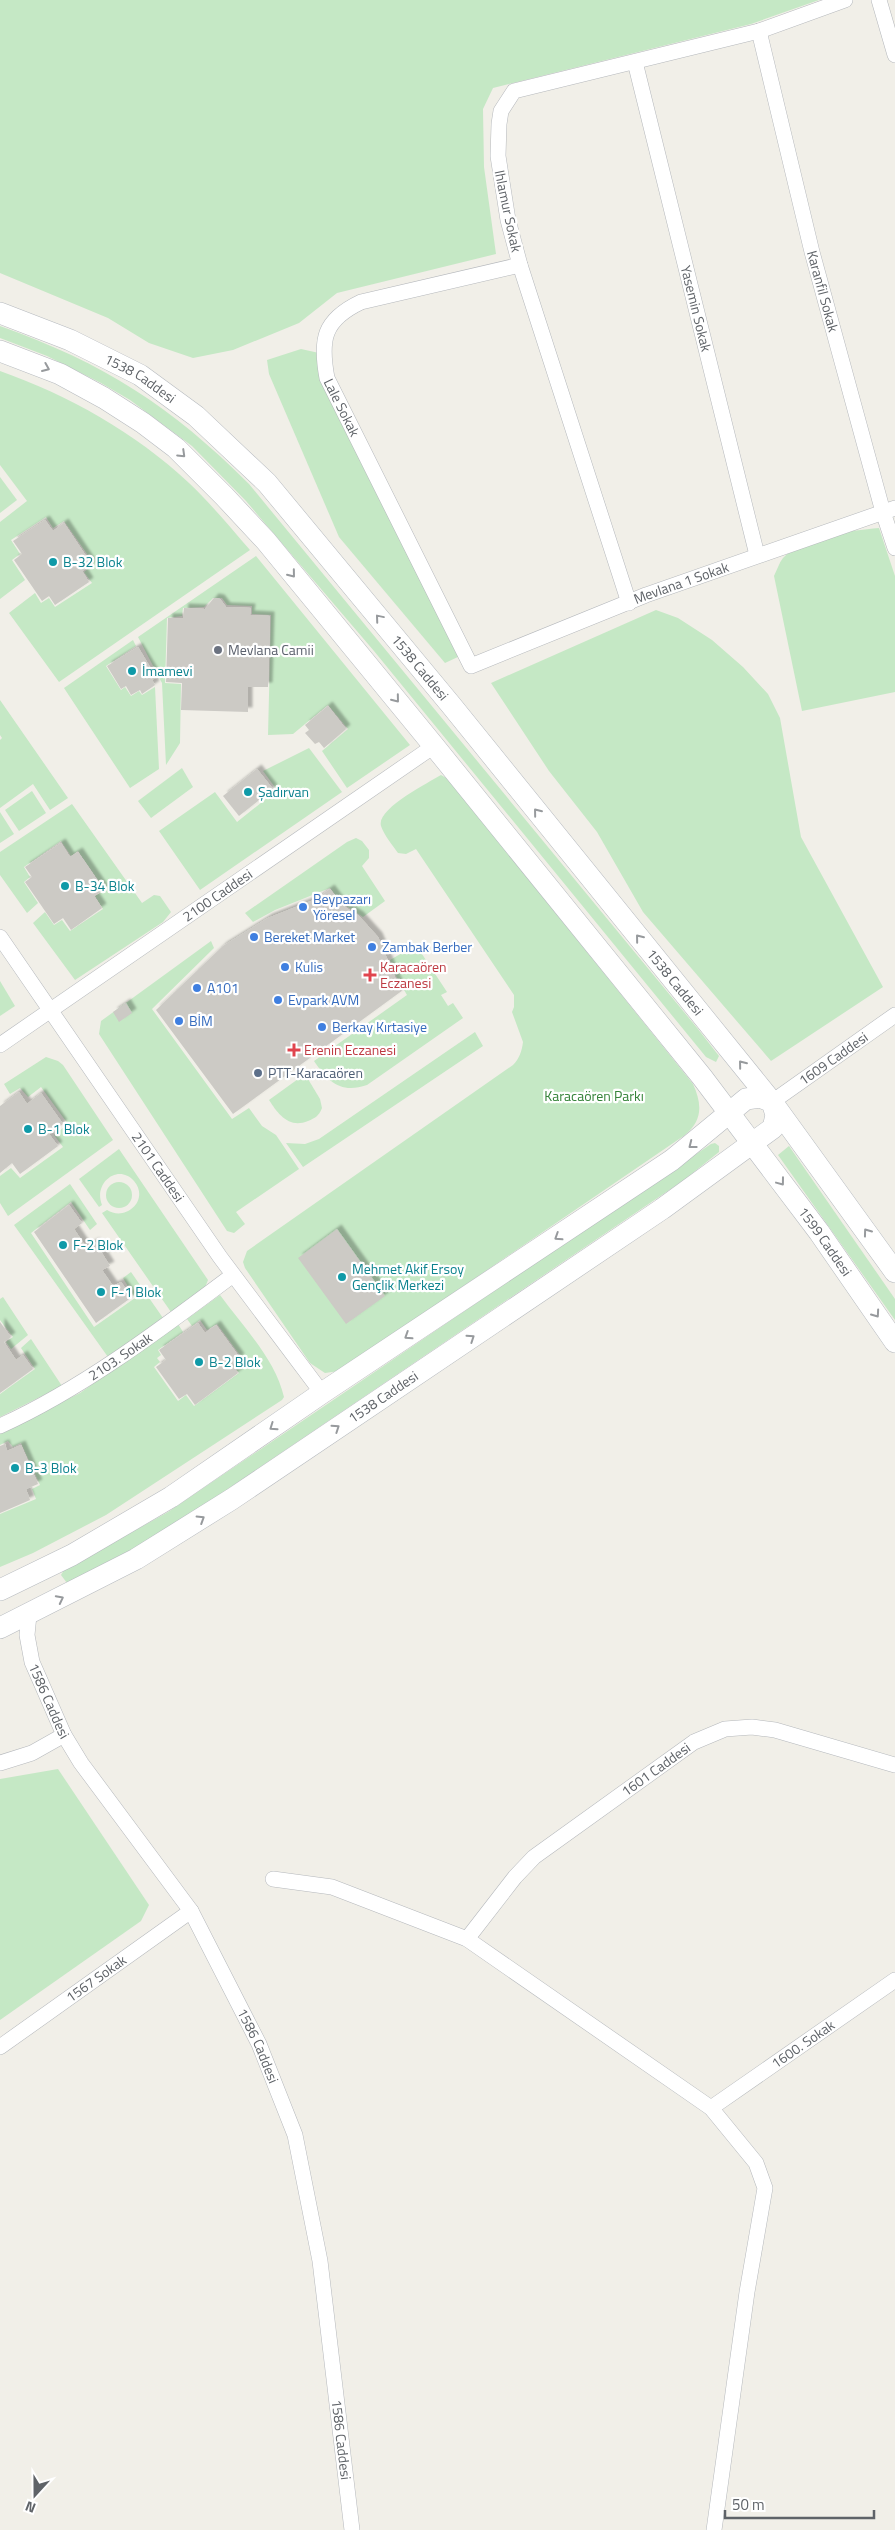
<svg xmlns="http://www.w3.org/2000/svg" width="895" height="2530" font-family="'Titillium Web',sans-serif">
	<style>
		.green { fill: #c5e8c5 }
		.building { fill: #cccac5; filter: url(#shadow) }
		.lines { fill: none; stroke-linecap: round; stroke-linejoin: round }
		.street-casing { stroke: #b5b8bc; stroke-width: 16 }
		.secondary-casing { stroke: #b6babf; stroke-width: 22 }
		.street { stroke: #fff; stroke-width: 15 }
		.secondary { stroke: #fff; stroke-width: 21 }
		.oneway { stroke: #979a9d }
		.culture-dot { fill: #0f9aa8; stroke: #fff; stroke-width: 2 }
		.worship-dot { fill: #6b7280; stroke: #fff; stroke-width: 2 }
		.shop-dot { fill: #3f7fe0; stroke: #fff; stroke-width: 2 }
		.health-dot { fill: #e0444e; stroke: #fff; stroke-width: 2 }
		.service-dot { fill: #5c6f8a; stroke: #fff; stroke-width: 2 }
		.labels { text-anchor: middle; stroke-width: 4.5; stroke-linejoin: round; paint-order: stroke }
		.street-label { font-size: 14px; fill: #5f6368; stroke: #fff }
		.culture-label { font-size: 14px; fill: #0d838f; stroke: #fff; text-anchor: start }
		.worship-label { font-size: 14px; fill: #5b616d; stroke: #fff; text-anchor: start }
		.shop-label { font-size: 14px; fill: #366cbe; stroke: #fff; text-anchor: start }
		.health-label { font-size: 14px; fill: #be3a42; stroke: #fff; text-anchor: start }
		.service-label { font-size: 14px; fill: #4e5e75; stroke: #fff; text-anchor: start }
		.park-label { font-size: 14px; fill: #348238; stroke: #fff }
	</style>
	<defs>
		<filter id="shadow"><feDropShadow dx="4.5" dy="-4.5" stdDeviation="1" flood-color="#0004"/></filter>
	</defs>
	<rect width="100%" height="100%" fill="#f1efe8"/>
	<g class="green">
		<polygon points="0,0 819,0 751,24 493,88 483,109 484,167 496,254 337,293 299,323 233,350 193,358 149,343 108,318 0,273"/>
		<path d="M0 326C104 363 171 406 249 484L698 1029 719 1056 716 1062 706 1057 374 651 246 501 192 446 130 400 101 383 47 356 0 338Z"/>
		<polygon points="301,349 319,353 460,656 445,663 339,537 269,374 267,360"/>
		<path d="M0 371C68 395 136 433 189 483 211 504 230 527 250 550L59 682 9 613 35 593 41 603 49 598 55 607 92 583 84 572 94 564 64 521 53 528 46 517 11 540 20 554 12 560 25 580 0 599V522L27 501 0 465Z"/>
		<polygon points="0,477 17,500 0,513"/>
		<path d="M879 528 895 576V692L802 711 774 576C777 570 779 563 783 558 804 535 849 531 879 528Z"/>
		<polygon points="256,556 410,745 347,788 322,751 348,729 328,705 293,734 268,735 271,615 252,614 252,606 227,605 222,598 213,598 204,607 183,608 182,616 167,618 165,683 181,684 180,743 166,765 162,683 138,637"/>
		<polygon points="656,610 678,618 712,640 743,667 768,694 780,718 801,837 883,987 771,1061 643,912 597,832 549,771 491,683"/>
		<polygon points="133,640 136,646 106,666 121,690 125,687 131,696 139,691 142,695 155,687 159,769 130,788 64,688"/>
		<polygon points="0,700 68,798 50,810 33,784 0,808 0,740 2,738 0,735"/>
		<polygon points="309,748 342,792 200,890 159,831 215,792 237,822 277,790 263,771"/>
		<polygon points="182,768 193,787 151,818 138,801"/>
		<path d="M441 775 448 779 693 1084C702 1104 703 1120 685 1135L339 1371 325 1373 310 1363 245 1268 243 1262 247 1251 513 1065C519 1059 522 1051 523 1042L512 1012 514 1007V995L416 849 406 854 398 853C393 846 384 835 381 826 376 809 428 783 441 775Z"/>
		<polygon points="32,791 46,813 19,831 5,810"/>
		<polygon points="72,804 142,903 154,895 160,896 171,912 163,922 75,980 33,923 45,912 54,925 62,920 70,931 103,909 95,896 105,890 78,851 71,856 61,841 24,867 30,877 24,882 38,903 27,913 0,875 0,852"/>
		<polygon points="0,812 14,834 0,843"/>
		<polygon points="356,838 362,841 369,850 369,858 362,866 385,901 363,917 342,903 330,888 275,910 253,922 245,913 347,842"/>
		<polygon points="211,941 214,948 152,1009 232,1119 249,1108 262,1126 276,1135 299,1169 236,1212 245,1224 234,1233 227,1231 99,1034 101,1021"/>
		<path d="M416 945 447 992 441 995 448 1006 453 1003 463 1018 367 1085C341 1094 328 1082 314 1061L407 995 396 976 390 960Z"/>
		<polygon points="0,981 15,1006 0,1016"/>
		<polygon points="475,1032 483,1046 303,1167 286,1143 305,1144 319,1139"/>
		<polygon points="46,1057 58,1061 63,1065 113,1140 8,1216 0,1203 0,1176 11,1168 20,1178 63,1147 54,1135 68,1124 41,1087 28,1097 20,1088 10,1094 4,1084"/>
		<path d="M305 1074 320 1099 322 1108C319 1116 315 1118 308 1121 289 1129 278 1114 269 1100Z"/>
		<polygon points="715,1143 719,1146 719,1152 684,1180 219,1495 147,1542 67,1583 61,1575 64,1570 168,1512 711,1144"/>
		<polygon points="789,1146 895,1299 895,1320 778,1155"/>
		<path d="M119 1149 208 1280 204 1290 171 1312 102 1213 107 1210C126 1222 150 1200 134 1181 118 1163 93 1183 102 1205L99 1207 79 1179Z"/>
		<circle cx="119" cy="1195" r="13"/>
		<polygon points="70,1184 97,1224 90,1230 71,1202 31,1233 94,1327 135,1298 123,1278 131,1272 163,1318 108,1357 14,1225"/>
		<path d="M220 1295C243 1327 275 1358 284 1397L282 1400 106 1515 33 1553 0 1567V1514L36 1499 32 1489 40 1485 21 1443 13 1447 8 1441 0 1445V1433L80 1393 178 1324 183 1332 158 1350 161 1355 157 1358 160 1362 154 1367 178 1401 186 1395 194 1406 239 1373 233 1365 242 1358 217 1324 207 1330 200 1320 192 1326 187 1319Z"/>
		<polygon points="3,1297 28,1335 11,1349 6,1342 13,1337 0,1320 0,1299"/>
		<polygon points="31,1339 62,1386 0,1417 0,1394 35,1369 21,1348"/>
		<polygon points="58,1769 149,1905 141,1921 0,2020 0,1779"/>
	</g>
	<g class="building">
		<polygon points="45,520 53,531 64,523 92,565 82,571 89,582 55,605 49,596 42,601 14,560 22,554 13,541"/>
		<polygon points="214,598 220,599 226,607 251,608 250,615 270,616 268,687 248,687 248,712 181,710 182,683 166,682 168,618 183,618 184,608 205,609"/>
		<polygon points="138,647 156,677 152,680 155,685 142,694 140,690 131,695 126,686 121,689 107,666"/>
		<polygon points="328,706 346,729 324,748 319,742 315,744 305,733 309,730 305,725"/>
		<polygon points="257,769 273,789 239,816 223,796"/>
		<polygon points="61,843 70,857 78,852 104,890 94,896 102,908 71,930 63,918 54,924 25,882 32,877 25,867"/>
		<polygon points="330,889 342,905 359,916 378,937 397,982 403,990 233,1114 156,1010 223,946 268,918 316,899"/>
		<polygon points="126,1003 132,1013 119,1022 113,1012"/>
		<polygon points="19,1092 27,1104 41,1093 63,1124 49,1134 58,1146 20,1174 12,1163 0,1173 0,1106"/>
		<polygon points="69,1205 82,1223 74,1229 86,1247 95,1242 110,1266 102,1270 113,1286 121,1282 132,1297 96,1323 34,1232"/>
		<polygon points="337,1229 385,1296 346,1324 298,1258"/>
		<polygon points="0,1322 11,1337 4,1342 16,1360 23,1355 33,1369 0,1393"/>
		<polygon points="198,1323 205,1333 216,1325 240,1358 231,1365 238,1373 195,1405 187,1394 179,1399 156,1367 166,1360 159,1350"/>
		<polygon points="5,1444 7,1451 21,1445 38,1484 26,1489 30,1500 0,1513 0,1446"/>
	</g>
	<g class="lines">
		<g class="street-casing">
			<g id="street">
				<polyline points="879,0 895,55"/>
				<path id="s1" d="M759 31 812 252 883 512 895 548"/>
				<path id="s2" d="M635 62 757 555"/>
				<path id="s3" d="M520 265 361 302C323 320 320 340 327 378L471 666 646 595 895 508"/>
				<polyline points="629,603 520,265 508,220 498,156 499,124 501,111 514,91 759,31 845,0"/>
				<path id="s4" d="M0 937 220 1257 322 1393"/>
				<path id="s5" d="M0 1045 434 746"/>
				<path id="s6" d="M772 1102 895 1015"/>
				<path id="s7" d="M0 1426C82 1389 161 1329 233 1275"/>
				<path id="s8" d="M29 1615 27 1635 32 1662 64 1735 81 1763 191 1911 259 2044 295 2135 320 2261 352 2530"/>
				<polyline points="0,1763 32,1753 64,1735"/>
				<polyline points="273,1879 332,1887 467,1939 711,2108 756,2163 765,2188 747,2292 714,2530"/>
				<path id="s9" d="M467 1939 515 1877 534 1857 694 1742 725 1729 752 1727 775 1730 895 1765"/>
				<path id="s10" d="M0 2047 191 1911"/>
				<path id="s11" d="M711 2108 895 1980"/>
			</g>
		</g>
		<g class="secondary-casing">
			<g id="secondary">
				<path id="s12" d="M0 313 70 340 140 375 196 416 267 483 451 705 772 1102 895 1272"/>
				<path id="s13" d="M0 351 60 374 104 398 143 423 176 448 224 496 266 541 434 746 702 1077 819 1232 895 1342"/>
				<polyline points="0,1590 72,1555 171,1497 322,1393 672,1160 746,1099 760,1097 772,1102 776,1115 773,1128 662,1209 232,1499 136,1559 0,1628"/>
			</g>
		</g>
		<use href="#street" class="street"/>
		<use href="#secondary" class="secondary"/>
	</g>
	<defs><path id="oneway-chevron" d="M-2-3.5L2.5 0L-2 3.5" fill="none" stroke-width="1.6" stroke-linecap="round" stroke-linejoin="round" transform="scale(1.25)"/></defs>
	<g class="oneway">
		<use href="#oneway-chevron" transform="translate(46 368) rotate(23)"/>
		<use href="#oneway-chevron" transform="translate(182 454) rotate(44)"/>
		<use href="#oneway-chevron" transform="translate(292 574) rotate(51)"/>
		<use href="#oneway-chevron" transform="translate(379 618) rotate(-130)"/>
		<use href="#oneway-chevron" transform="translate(396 699) rotate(51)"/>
		<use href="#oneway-chevron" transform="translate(537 812) rotate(-129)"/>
		<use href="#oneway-chevron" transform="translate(639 938) rotate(-129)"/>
		<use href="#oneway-chevron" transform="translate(742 1064) rotate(-129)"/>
		<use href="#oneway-chevron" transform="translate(692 1145) rotate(142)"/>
		<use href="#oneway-chevron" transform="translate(781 1182) rotate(53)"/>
		<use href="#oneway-chevron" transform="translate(867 1232) rotate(-126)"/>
		<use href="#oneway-chevron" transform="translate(558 1237) rotate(147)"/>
		<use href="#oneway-chevron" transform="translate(876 1314) rotate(55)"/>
		<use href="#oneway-chevron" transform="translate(408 1336) rotate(147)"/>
		<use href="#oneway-chevron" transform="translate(471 1338) rotate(-34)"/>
		<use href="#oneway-chevron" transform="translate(273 1427) rotate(145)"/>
		<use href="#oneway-chevron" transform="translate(336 1428) rotate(-34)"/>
		<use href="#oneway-chevron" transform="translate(201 1519) rotate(-32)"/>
		<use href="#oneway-chevron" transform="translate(60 1599) rotate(-27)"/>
	</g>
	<g class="culture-dot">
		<circle cx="53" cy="562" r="5"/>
		<circle cx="132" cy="671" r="5"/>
		<circle cx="248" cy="792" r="5"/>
		<circle cx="65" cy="886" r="5"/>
		<circle cx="28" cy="1129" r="5"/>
		<circle cx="63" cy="1245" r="5"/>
		<circle cx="342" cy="1277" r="5"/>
		<circle cx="101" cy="1292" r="5"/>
		<circle cx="199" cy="1362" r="5"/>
		<circle cx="15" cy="1468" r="5"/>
	</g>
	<circle class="worship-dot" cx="218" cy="650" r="5"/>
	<g class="shop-dot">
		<circle cx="303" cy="907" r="5"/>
		<circle cx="254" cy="937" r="5"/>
		<circle cx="372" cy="947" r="5"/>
		<circle cx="285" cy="967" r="5"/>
		<circle cx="197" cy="988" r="5"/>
		<circle cx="278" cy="1000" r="5"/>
		<circle cx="179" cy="1021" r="5"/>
		<circle cx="322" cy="1027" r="5"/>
	</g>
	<g class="health-dot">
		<path d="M367.5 967.5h5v5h5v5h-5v5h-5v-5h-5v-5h5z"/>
		<path d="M291.5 1042.5h5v5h5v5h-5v5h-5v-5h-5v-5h5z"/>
	</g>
	<circle class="service-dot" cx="258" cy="1073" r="5"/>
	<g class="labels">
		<g class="street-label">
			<text transform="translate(508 211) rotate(78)" y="5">Ihlamur Sokak</text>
			<text dy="5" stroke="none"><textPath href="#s1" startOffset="268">Karanfil Sokak</textPath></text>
			<text dy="5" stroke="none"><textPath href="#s2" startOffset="254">Yasemin Sokak</textPath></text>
			<text dy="5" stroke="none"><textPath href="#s12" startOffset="155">1538 Caddesi</textPath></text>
			<text dy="5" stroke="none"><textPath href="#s3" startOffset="289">Lale Sokak</textPath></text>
			<text dy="5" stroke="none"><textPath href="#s3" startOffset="804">Mevlana 1 Sokak</textPath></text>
			<text dy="5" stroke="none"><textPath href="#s12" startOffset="560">1538 Caddesi</textPath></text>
			<text dy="5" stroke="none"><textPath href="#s5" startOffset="264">2100 Caddesi</textPath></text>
			<text dy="5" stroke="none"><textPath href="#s12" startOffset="965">1538 Caddesi</textPath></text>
			<text dy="5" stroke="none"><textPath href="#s6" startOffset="75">1609 Caddesi</textPath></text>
			<text dy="5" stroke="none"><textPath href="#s4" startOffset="279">2101 Caddesi</textPath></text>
			<text dy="5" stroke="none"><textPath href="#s13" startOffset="1228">1599 Caddesi</textPath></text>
			<text dy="5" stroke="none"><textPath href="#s7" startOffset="139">2103. Sokak</textPath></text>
			<text transform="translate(383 1397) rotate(-34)" y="5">1538 Caddesi</text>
			<text dy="5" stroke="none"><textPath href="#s8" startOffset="90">1586 Caddesi</textPath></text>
			<text dy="5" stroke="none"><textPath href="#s9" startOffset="256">1601 Caddesi</textPath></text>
			<text dy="5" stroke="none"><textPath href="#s10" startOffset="118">1567 Sokak</textPath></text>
			<text dy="5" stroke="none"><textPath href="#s11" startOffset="112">1600. Sokak</textPath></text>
			<text dy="5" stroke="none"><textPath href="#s8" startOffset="495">1586 Caddesi</textPath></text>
			<text dy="5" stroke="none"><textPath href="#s8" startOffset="900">1586 Caddesi</textPath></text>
		</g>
		<g class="culture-label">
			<text x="63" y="567">B-32 Blok</text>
			<text x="142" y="676">İmamevi</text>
			<text x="258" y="797">Şadırvan</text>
			<text x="75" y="891">B-34 Blok</text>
			<text x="38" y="1134">B-1 Blok</text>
			<text x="73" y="1250">F-2 Blok</text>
			<text x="352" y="1274">Mehmet Akif Ersoy<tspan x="352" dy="16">Gençlik Merkezi</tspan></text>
			<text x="111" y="1297">F-1 Blok</text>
			<text x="209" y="1367">B-2 Blok</text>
			<text x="25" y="1473">B-3 Blok</text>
		</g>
		<g class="worship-label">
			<text x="228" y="655">Mevlana Camii</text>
		</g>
		<g class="shop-label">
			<text x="313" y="904">Beypazarı<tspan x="313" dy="16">Yöresel</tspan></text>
			<text x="264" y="942">Bereket Market</text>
			<text x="382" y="952">Zambak Berber</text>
			<text x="295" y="972">Kulis</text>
			<text x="207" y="993">A101</text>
			<text x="288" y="1005">Evpark AVM</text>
			<text x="189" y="1026">BİM</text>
			<text x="332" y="1032">Berkay Kırtasiye</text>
		</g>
		<g class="health-label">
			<text x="380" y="972">Karacaören<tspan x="380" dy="16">Eczanesi</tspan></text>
			<text x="304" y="1055">Erenin Eczanesi</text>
		</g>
		<g class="service-label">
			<text x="268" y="1078">PTT-Karacaören</text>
		</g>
		<g class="park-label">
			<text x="594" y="1101">Karacaören Parkı</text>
		</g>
	</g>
	<g transform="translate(35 2495) rotate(201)" stroke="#ffffff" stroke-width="4" paint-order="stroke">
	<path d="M0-4L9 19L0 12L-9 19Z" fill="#5f6368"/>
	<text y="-8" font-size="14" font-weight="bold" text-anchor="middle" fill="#5f6368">N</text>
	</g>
	<path d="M725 2510v8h149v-8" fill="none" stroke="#5f6368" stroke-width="2.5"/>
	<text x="732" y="2510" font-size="15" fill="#5f6368" stroke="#ffffff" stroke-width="4" paint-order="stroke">50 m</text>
</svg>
